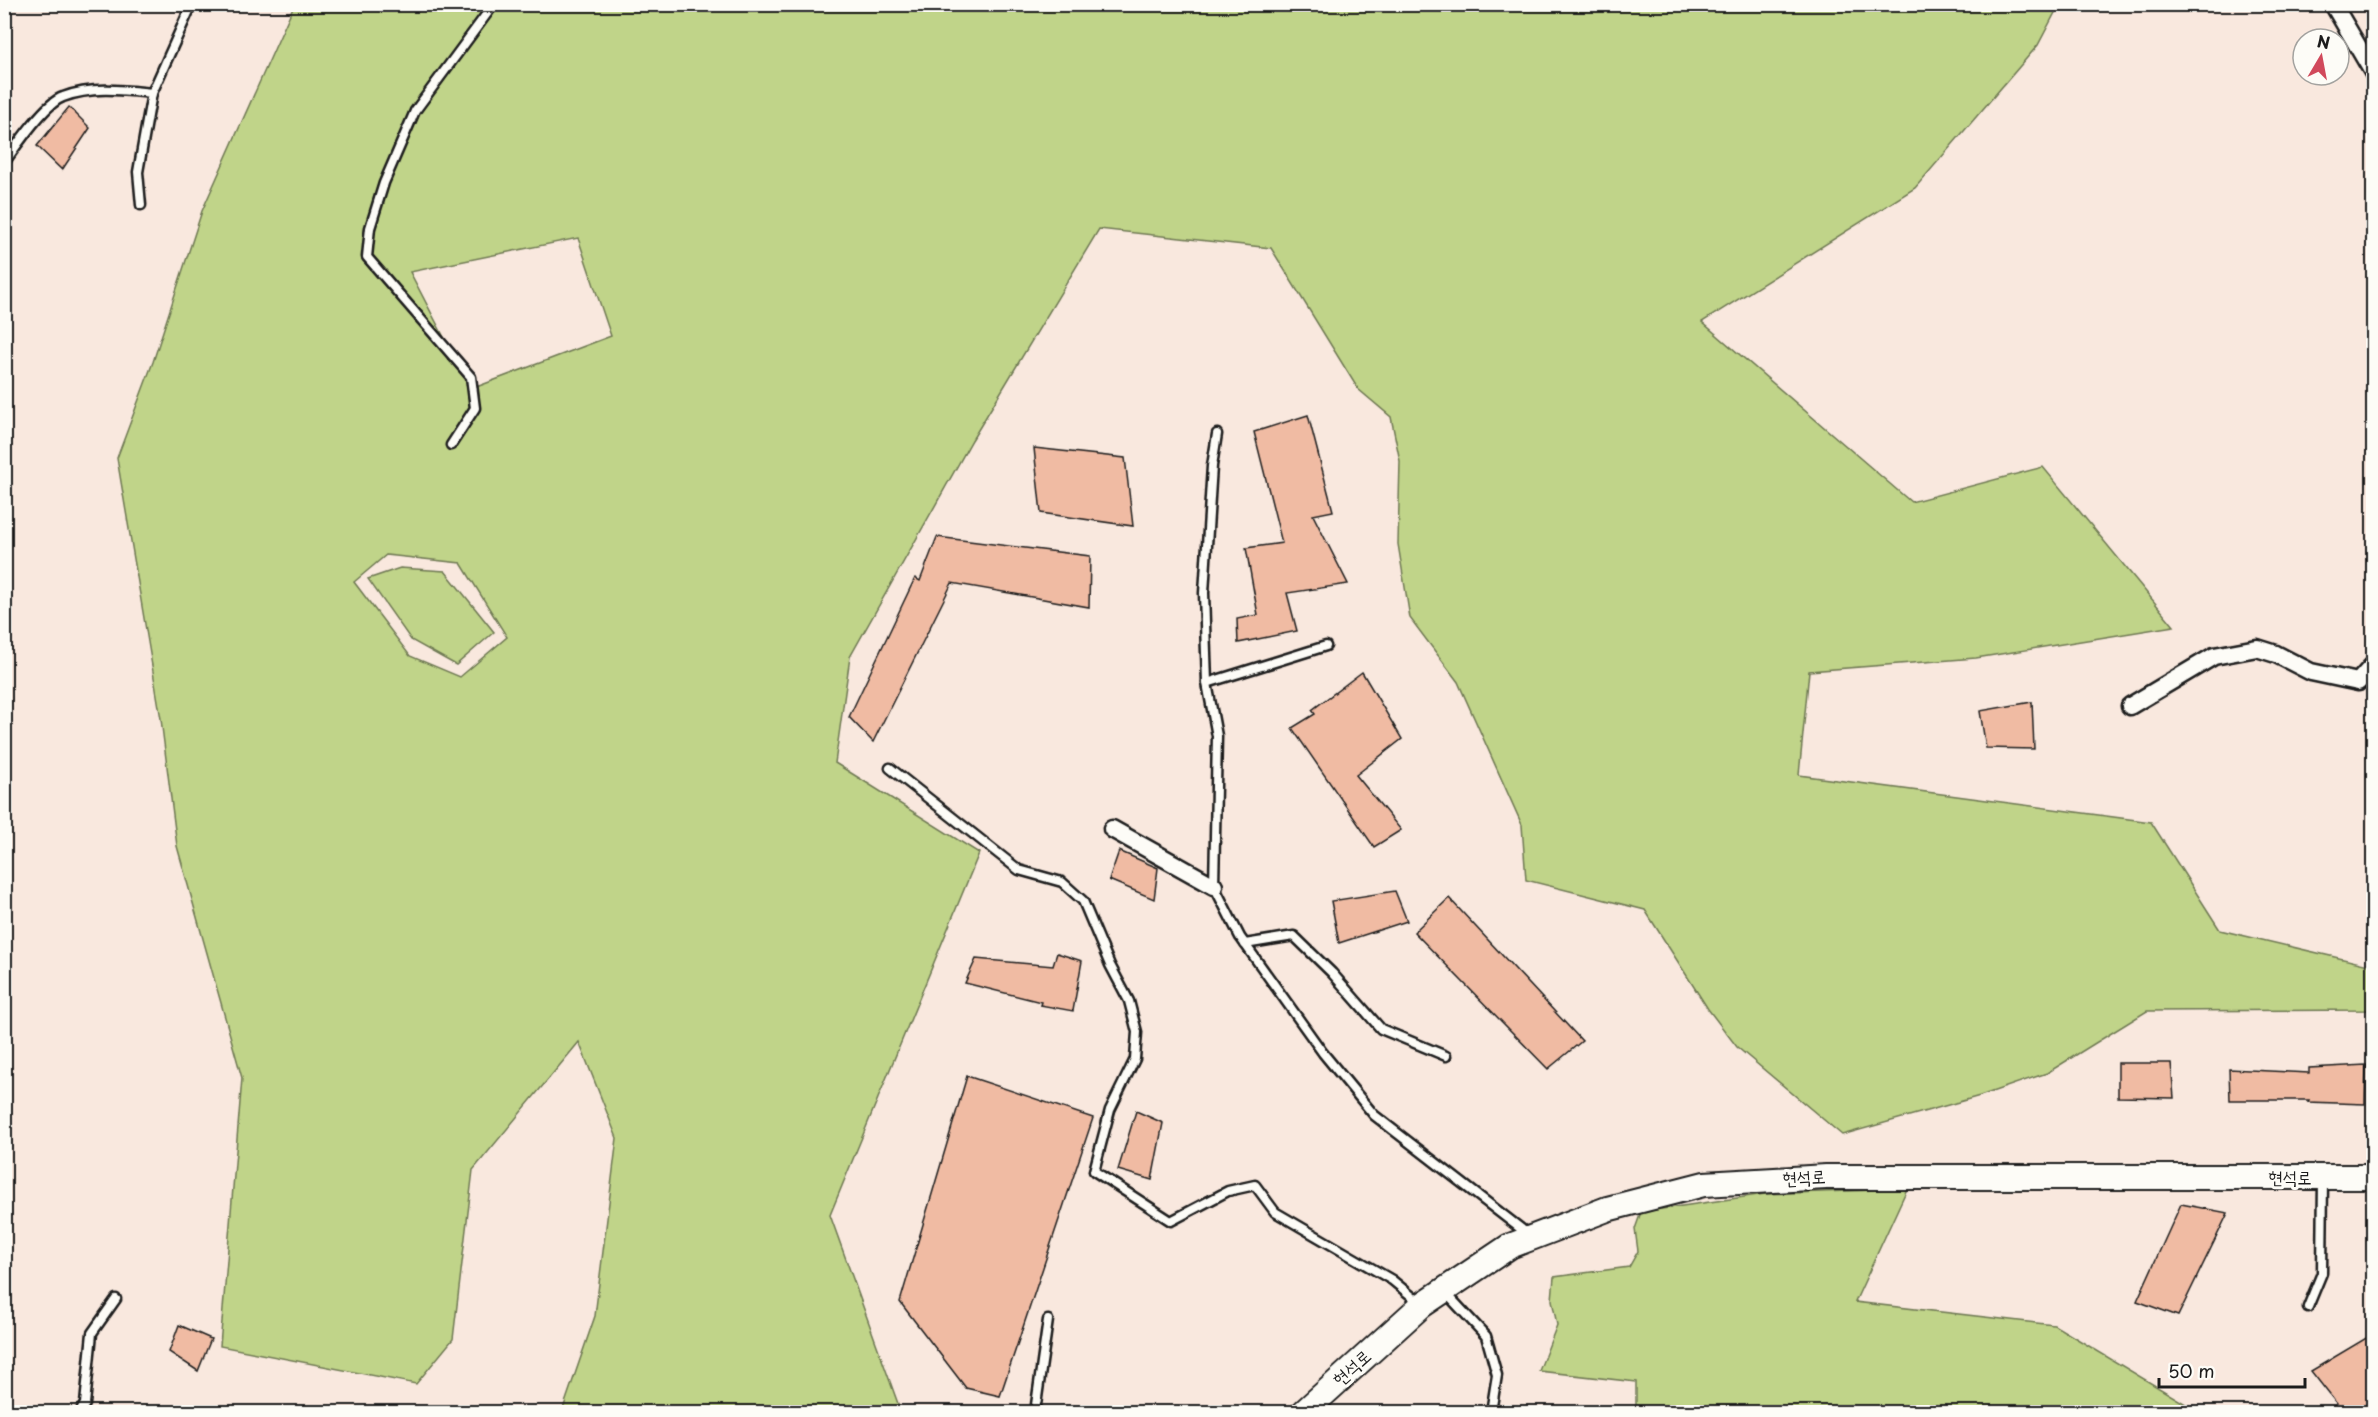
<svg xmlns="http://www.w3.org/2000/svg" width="2378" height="1417" font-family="'Playpen Sans','Poor Story',sans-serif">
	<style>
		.green { fill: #c0d489; stroke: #6e7852; stroke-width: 1.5; fill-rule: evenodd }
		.building { fill: #f0bba3; stroke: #1c1c1c; stroke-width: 1.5 }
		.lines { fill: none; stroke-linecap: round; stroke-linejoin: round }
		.lane-casing { stroke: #1c1c1c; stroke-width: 13 }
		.street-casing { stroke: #1c1c1c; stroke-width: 21 }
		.secondary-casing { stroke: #1c1c1c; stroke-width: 28 }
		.lane { stroke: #fdfcf7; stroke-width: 8 }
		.street { stroke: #fdfcf7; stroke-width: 16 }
		.secondary { stroke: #fdfcf7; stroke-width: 24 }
		.labels { text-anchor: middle; stroke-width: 6; stroke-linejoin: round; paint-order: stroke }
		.street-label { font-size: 18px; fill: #1c1c1c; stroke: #fdfcf7 }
	</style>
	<rect width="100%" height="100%" fill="#f9e8de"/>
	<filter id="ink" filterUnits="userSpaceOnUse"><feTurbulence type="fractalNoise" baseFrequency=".0167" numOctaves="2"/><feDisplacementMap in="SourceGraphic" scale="12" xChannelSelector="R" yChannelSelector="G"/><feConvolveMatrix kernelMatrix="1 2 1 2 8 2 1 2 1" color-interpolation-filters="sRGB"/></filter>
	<g filter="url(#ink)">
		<g class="green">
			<path d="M294 5H2059L2038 45 1915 188 1702 322 1911 502 2043 467 2174 626 1976 658 1809 671 1799 775 2151 822 2220 930 2373 966V1010L2147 1011 2047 1073 1980 1096 1842 1135 1737 1047 1708 1009 1645 910 1526 880 1522 825 1458 682 1410 618 1398 544 1400 461 1391 417 1358 389 1271 248 1099 229 972 440 850 657 835 763 979 853 830 1215 901 1412H562L595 1316 617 1138 579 1042 473 1170 453 1339 416 1384 220 1346 242 1078 177 846 161 719 117 458 153 362 202 211ZM578 238 611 336 471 389 410 272ZM386 555 461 563 507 637 460 677 410 656 354 582Z"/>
			<polygon points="400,568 445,571 494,632 456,665 411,640 368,579"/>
			<polygon points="1907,1189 1855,1302 2054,1325 2199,1412 1636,1412 1636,1382 1539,1371 1557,1325 1552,1300 1554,1277 1629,1267 1638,1251 1635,1229 1641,1212 1765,1194"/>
		</g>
		<g class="building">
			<polygon points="69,107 90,128 62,170 37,146"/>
			<polygon points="1308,415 1333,511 1313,515 1348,584 1287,593 1297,631 1238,643 1237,619 1258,615 1246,548 1282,543 1254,432"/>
			<polygon points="1034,448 1125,458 1133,526 1041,513"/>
			<polygon points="937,537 1090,556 1089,607 952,583 873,742 849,717 915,578 920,581"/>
			<polygon points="1362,672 1402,739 1356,775 1401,830 1374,847 1292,728 1315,714 1312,710"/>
			<polygon points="2032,702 2034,749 1986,748 1980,711"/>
			<polygon points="1119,851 1158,868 1154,899 1109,880"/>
			<polygon points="1395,891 1407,921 1339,943 1331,901"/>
			<polygon points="1449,898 1582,1041 1548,1069 1414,932"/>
			<polygon points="1057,953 1082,961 1073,1011 1040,1005 1041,1002 965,983 976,959 1053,966"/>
			<polygon points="2118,1063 2171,1063 2174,1098 2118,1097"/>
			<polygon points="2366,1065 2365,1104 2308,1102 2309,1100 2230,1100 2229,1069 2309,1073 2309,1068"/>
			<polygon points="967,1076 1093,1118 1000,1396 966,1388 900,1302"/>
			<polygon points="1136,1111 1163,1123 1152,1180 1118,1170"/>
			<polygon points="2181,1204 2228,1213 2178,1316 2137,1301"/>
			<polygon points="179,1325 211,1339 198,1371 169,1352"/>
			<polygon points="2373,1334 2373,1413 2344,1413 2311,1371"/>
		</g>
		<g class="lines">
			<g class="lane-casing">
				<g id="lane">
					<path d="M4 163C16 146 45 103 63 97 92 86 123 90 152 93"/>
					<polyline points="141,205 138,172 152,93 192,4"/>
					<polyline points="1217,434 1212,466 1204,593 1207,683 1217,736 1214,886 1240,937 1323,1053 1374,1115 1529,1235"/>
					<polyline points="451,445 475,408 471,377 367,257 370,228 384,183 415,111 494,4"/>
					<polyline points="1207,683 1326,646"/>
					<polyline points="890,768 1019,870 1062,882 1083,901 1110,965 1129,1001 1137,1032 1135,1059 1110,1110 1094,1171 1171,1221 1228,1191 1255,1185 1275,1212 1392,1280 1420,1303"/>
					<polyline points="1245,944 1294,936 1332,973 1381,1029 1446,1056"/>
					<polyline points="1444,1291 1486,1336 1497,1375 1491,1412"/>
					<polyline points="2308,1307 2322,1273 2323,1178"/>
					<polyline points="80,1412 85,1404 92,1333 116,1299"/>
					<polyline points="1035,1412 1048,1320"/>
				</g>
			</g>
			<g class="street-casing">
				<g id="street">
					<polyline points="2333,4 2374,74"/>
					<polyline points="2130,706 2214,656 2257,648 2276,654 2311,672 2358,682 2374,664"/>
					<polyline points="1112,829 1214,886"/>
				</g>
			</g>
			<g class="secondary-casing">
				<polyline id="secondary" points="1304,1412 1422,1305 1510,1246 1607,1209 1704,1184 1826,1177 2374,1177"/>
			</g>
			<use href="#lane" class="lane"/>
			<use href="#street" class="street"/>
			<use href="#secondary" class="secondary"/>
		</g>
	</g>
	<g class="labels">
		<g class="street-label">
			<text transform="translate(1804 1178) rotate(-3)" y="6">현석로</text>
			<text x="2290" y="1184">현석로</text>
			<text transform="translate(1352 1368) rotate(-42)" y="6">현석로</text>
		</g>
	</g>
	<rect width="2378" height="1417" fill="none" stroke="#fdfcf7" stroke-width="24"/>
	<rect x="12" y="12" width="2354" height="1393" fill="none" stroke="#1c1c1c" stroke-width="2" filter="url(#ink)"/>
	<g transform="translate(2321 57) rotate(10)"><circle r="28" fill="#fdfcf7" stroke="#a3a29f" stroke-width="1.5"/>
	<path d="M0-4.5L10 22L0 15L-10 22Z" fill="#d1495b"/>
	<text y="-9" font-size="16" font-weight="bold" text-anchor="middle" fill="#1c1c1c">N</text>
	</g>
	<path d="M2159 1378v9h146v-9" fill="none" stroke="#1c1c1c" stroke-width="3"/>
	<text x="2168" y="1378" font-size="18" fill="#1c1c1c" stroke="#fdfcf7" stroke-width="4.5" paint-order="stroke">50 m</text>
</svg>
